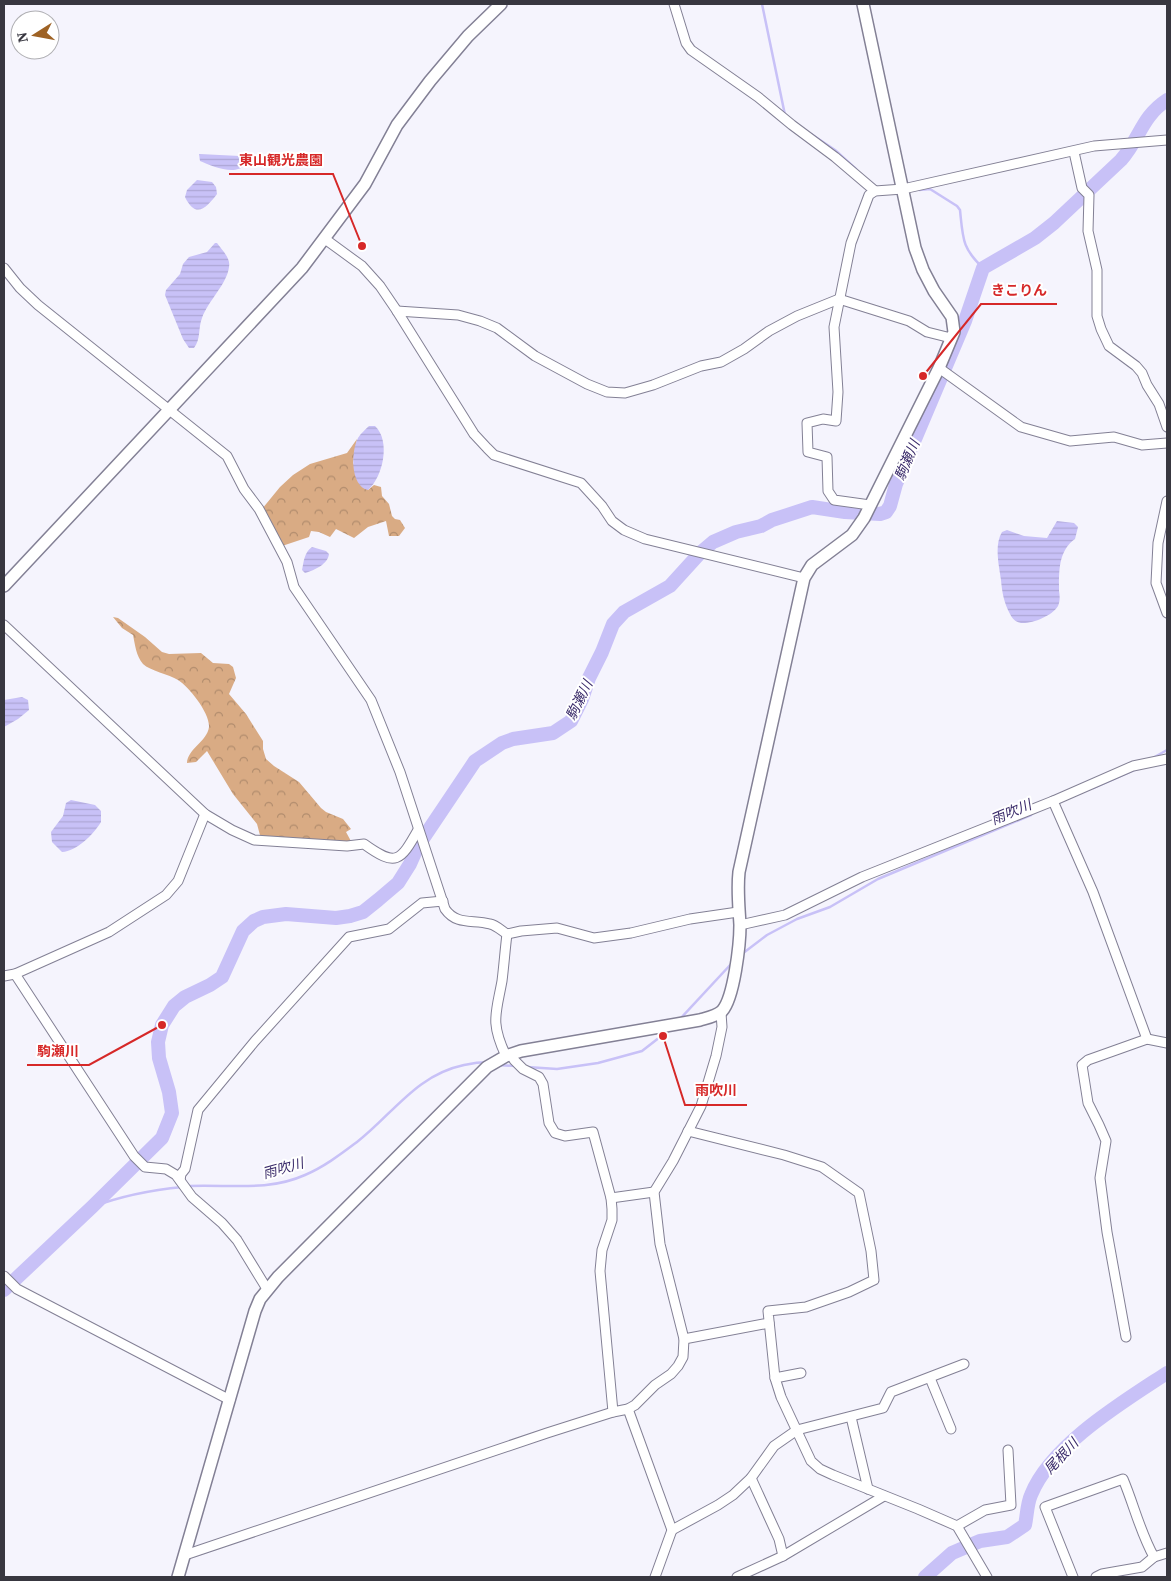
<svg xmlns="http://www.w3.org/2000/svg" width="1171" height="1581" font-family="'Source Serif 4','Noto Sans JP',serif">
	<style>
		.forest { fill: url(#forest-crowns) }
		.water { fill: url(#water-rules) }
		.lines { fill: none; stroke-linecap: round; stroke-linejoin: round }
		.stream { stroke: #c8c1f7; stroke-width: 2.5 }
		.river { stroke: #c8c1f7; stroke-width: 14 }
		.street-casing { stroke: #838095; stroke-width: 11 }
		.secondary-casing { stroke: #838095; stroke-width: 14 }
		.street { stroke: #fff; stroke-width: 9 }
		.secondary { stroke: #fff; stroke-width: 11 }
		.labels { text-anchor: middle; stroke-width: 4; stroke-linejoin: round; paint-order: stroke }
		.water-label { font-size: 14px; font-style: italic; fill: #3a2b6a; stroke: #fff }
		.leader { fill: none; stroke: #d62828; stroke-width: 2 }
		.callout-dot { fill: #d62828; stroke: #fff; stroke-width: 2 }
		.callout-label { font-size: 14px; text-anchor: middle; font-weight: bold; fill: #d62828; stroke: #fff; stroke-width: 4; stroke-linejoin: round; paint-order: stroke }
	</style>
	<defs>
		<pattern id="forest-crowns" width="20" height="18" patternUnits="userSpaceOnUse" patternTransform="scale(1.25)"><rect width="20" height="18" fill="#d9ab84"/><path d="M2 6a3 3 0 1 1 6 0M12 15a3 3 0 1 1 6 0" fill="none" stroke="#b18c6d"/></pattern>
		<pattern id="water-rules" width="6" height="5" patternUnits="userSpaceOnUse" patternTransform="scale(1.25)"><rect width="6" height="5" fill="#c8c1f7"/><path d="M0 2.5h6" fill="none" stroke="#ada6d5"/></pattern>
	</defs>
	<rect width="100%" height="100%" fill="#f5f4fd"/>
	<g class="forest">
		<polygon points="357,439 353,463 368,490 374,485 381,487 382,496 389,504 392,516 395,519 400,520 405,528 399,536 389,536 386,521 368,527 354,538 336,529 330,537 319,532 311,531 309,537 282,546 262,509 280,487 293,475 310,464 347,453"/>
		<path d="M113 617 118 618 145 637 162 652 169 654 201 653 213 663 229 664 233 667 236 678 229 694 246 714 263 741V749L266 759 274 766 299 782 321 808 326 812 343 819 351 829 346 832 352 843 261 839 257 824 233 794 207 751 196 762 187 763C188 748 207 742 209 727 210 713 189 687 178 680 169 674 150 671 143 664 136 656 135 644 133 635L122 628Z"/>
	</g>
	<g class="water">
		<path d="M199 154 240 156 244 160 245 165C235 176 211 166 200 161Z"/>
		<path d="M197 180 212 182 216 187 217 194C207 207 196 220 185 197L187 190Z"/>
		<path d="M215 243H217C221 249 231 258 229 267 227 284 208 301 202 318 198 328 201 339 194 348H189L183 339 165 295 166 290 180 274 183 264 189 257 207 252Z"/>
		<path d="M369 426H375C391 441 383 477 368 490 350 486 351 451 358 438 361 433 365 430 369 426Z"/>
		<path d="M1057 521 1074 523 1078 527 1075 539C1058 551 1059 572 1059 591 1060 596 1060 602 1058 606 1052 616 1032 624 1021 623 1015 622 1012 618 1010 614 1004 603 1002 592 1001 580 999 566 994 545 1002 532L1007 530 1024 536 1047 538Z"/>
		<path d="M312 547 326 551 329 554C328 564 315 570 305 573L302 570C304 561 304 553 312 547Z"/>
		<polygon points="22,697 28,700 29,710 18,719 4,727 4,700"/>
		<path d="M71 800 95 805 101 811V822C93 835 77 851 62 852L52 842 51 832 63 816 66 803Z"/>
	</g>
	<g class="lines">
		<g class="stream">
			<polyline points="762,4 785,115"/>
			<polyline points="811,134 835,150 856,169"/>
			<path d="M919 190 930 189 957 206 960 210C963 239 962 248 983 268"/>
			<polyline points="1151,759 1167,750"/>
			<polyline points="1093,788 1134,770"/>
			<polyline points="742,954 767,935 797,919 830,907 878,879 1031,815"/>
			<polyline points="680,1019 732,963"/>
			<polyline points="497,1065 516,1066"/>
			<polyline points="527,1067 557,1069 598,1063 642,1051 669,1030"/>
			<path d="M188 1186C229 1184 267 1192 305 1175 324 1167 341 1154 357 1142 393 1114 416 1075 464 1065 472 1064 479 1061 486 1063"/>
			<path d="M92 1207C121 1196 151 1190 183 1187"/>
		</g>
		<g class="river">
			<path d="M4 1290 92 1207 162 1138 172 1113 169 1092 159 1058 158 1042 162 1025 174 1006 185 997 210 985 222 977 243 931 254 921 263 917 286 914 336 918 350 916 363 912 378 900 398 883 410 864 418 846 475 761 502 743 513 739 553 733 571 721 582 699 589 678 602 652 613 624 624 612 670 586 700 553 713 542 736 532 761 526 772 520 812 507 845 512 880 514 886 512 890 506 896 484 965 321 983 268 1035 238 1054 223 1121 160C1140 139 1141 117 1167 100"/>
			<path d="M925 1577 952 1553 980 1541 1007 1537 1025 1525C1027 1516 1027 1504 1031 1495 1051 1445 1123 1402 1167 1373"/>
		</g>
		<g class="street-casing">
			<g id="street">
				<polyline points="674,4 686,43 691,50 758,97 792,125 835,157 875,191"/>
				<polyline points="1074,152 1082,188 1089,195 1088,231 1097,270 1097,316 1101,329 1109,346 1136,366 1142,373 1147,385 1159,404 1167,427"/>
				<polyline points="325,239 362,266 380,286 397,311 474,434 487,448 494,455 506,459 581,483 602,506 612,521 624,530 645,539 804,578"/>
				<path d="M4 268 20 288 38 305 227 456 244 489 259 509 287 562 294 587 371 700 400 772 445 909C457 926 473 919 490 924 496 925 502 931 507 934L521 931 557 928 594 938 631 933 690 919 738 912"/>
				<polyline points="397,311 458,315 480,321 497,328 535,356 587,384 607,392 625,393 653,385 701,366 721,362 744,349 769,331 797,316 839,299 909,321 927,332 951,338"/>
				<polyline points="939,368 1021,427 1070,441 1114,437 1142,445 1167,443"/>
				<polyline points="1167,501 1158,543 1156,583 1167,613"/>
				<polyline points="870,505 834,500 828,491 827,457 808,452 807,423 823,419 836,421 838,392 834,327 851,243 869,195 875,191 903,189 1094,146 1167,140"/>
				<path d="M4 625 205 814 232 830 254 840 347 846 364 844C396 867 400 862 418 830"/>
				<polyline points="1053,801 1093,892 1147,1039"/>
				<polyline points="740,925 785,915 862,877 1053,801 1133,766 1167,759"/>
				<polyline points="15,974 134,1156 145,1167 166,1169 176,1175 192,1197 222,1223 237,1240 267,1289"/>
				<polyline points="4,976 15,974 109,932 166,895 178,881 205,814"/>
				<polyline points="511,1054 514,1060 523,1069 539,1077 543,1084 549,1123 555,1133 565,1136 593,1132 611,1198 612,1209 612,1220 602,1250 600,1271 613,1412"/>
				<path d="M506 1056C490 1022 496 1014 502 981 504 965 505 950 507 934"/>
				<polyline points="688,1131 784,1155 822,1167 859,1193 871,1251 874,1280 849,1292 806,1307 768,1311 775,1378 781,1397 811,1461 820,1469 833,1475 918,1509 957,1526 987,1577"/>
				<polyline points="180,1180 181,1174 185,1169 198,1110 255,1041 349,937 389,929 422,903 443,901"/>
				<polyline points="611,1198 654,1192"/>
				<polyline points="4,1276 17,1289 230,1400"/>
				<polyline points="1126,1337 1107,1232 1100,1178 1106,1141 1099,1125 1088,1103 1082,1065 1088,1060 1147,1039 1167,1043"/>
				<polyline points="684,1339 769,1323"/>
				<polyline points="775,1378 801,1373"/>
				<polyline points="930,1378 951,1429"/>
				<polyline points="628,1409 672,1530 655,1577"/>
				<polyline points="851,1417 868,1489"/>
				<polyline points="751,1478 779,1539 783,1556"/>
				<polyline points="957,1526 985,1510 1011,1505 1008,1450"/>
				<polyline points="672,1530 718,1505 733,1495 751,1478 774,1446 797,1430 883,1408 891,1392 964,1364"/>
				<polyline points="185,1555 547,1433 613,1412 628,1409 635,1405 655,1385 671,1374 678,1366 683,1357 684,1339 660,1244 654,1192 673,1161 701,1106 716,1056 722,1027 721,1013"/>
				<polyline points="737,1577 783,1556 884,1496"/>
				<path d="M1073 1577 1045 1507 1123 1479C1134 1505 1140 1532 1154 1557"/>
				<polyline points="1096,1577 1102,1574 1142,1567 1154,1557 1167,1553"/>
			</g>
		</g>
		<g class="secondary-casing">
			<g id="secondary">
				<polyline points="4,586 302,268 365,184 397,125 430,81 468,36 501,4"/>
				<path d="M178 1577 255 1311 260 1299 278 1277 487 1067 506 1056 521 1051 700 1020C707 1018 717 1016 722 1011 734 998 740 944 740 925 739 907 737 890 739 872L804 578 812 565 852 535 864 518 939 368 954 332 952 317 934 291 923 270 915 248 863 4"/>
			</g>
		</g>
		<use href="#street" class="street"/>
		<use href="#secondary" class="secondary"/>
	</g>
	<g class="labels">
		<g class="water-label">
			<text transform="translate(907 460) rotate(-67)" y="5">駒瀬川</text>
			<text transform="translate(579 700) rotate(-64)" y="5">駒瀬川</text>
			<text transform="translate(1011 812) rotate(-23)" y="5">雨吹川</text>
			<text transform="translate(283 1168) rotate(-16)" y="5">雨吹川</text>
			<text transform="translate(1061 1456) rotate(-47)" y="5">尾根川</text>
		</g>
	</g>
	<path class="leader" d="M362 246L333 174H229M923 376L981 304H1057M162 1025L89 1065H27M663 1036L685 1105H747"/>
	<g class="callout-dot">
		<circle cx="362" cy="246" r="5"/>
		<circle cx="923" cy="376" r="5"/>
		<circle cx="162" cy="1025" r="5"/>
		<circle cx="663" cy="1036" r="5"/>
	</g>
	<g class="callout-label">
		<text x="281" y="165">東山観光農園</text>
		<text x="1019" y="295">きこりん</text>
		<text x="58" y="1056">駒瀬川</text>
		<text x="716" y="1095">雨吹川</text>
	</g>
	<rect width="1171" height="1581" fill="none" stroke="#383740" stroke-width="10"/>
	<g transform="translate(35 35) rotate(259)"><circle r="24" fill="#ffffff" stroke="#afafb3"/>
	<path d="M0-4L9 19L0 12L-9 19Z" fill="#9e6224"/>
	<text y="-8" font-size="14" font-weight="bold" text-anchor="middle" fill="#383740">N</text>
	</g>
</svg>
